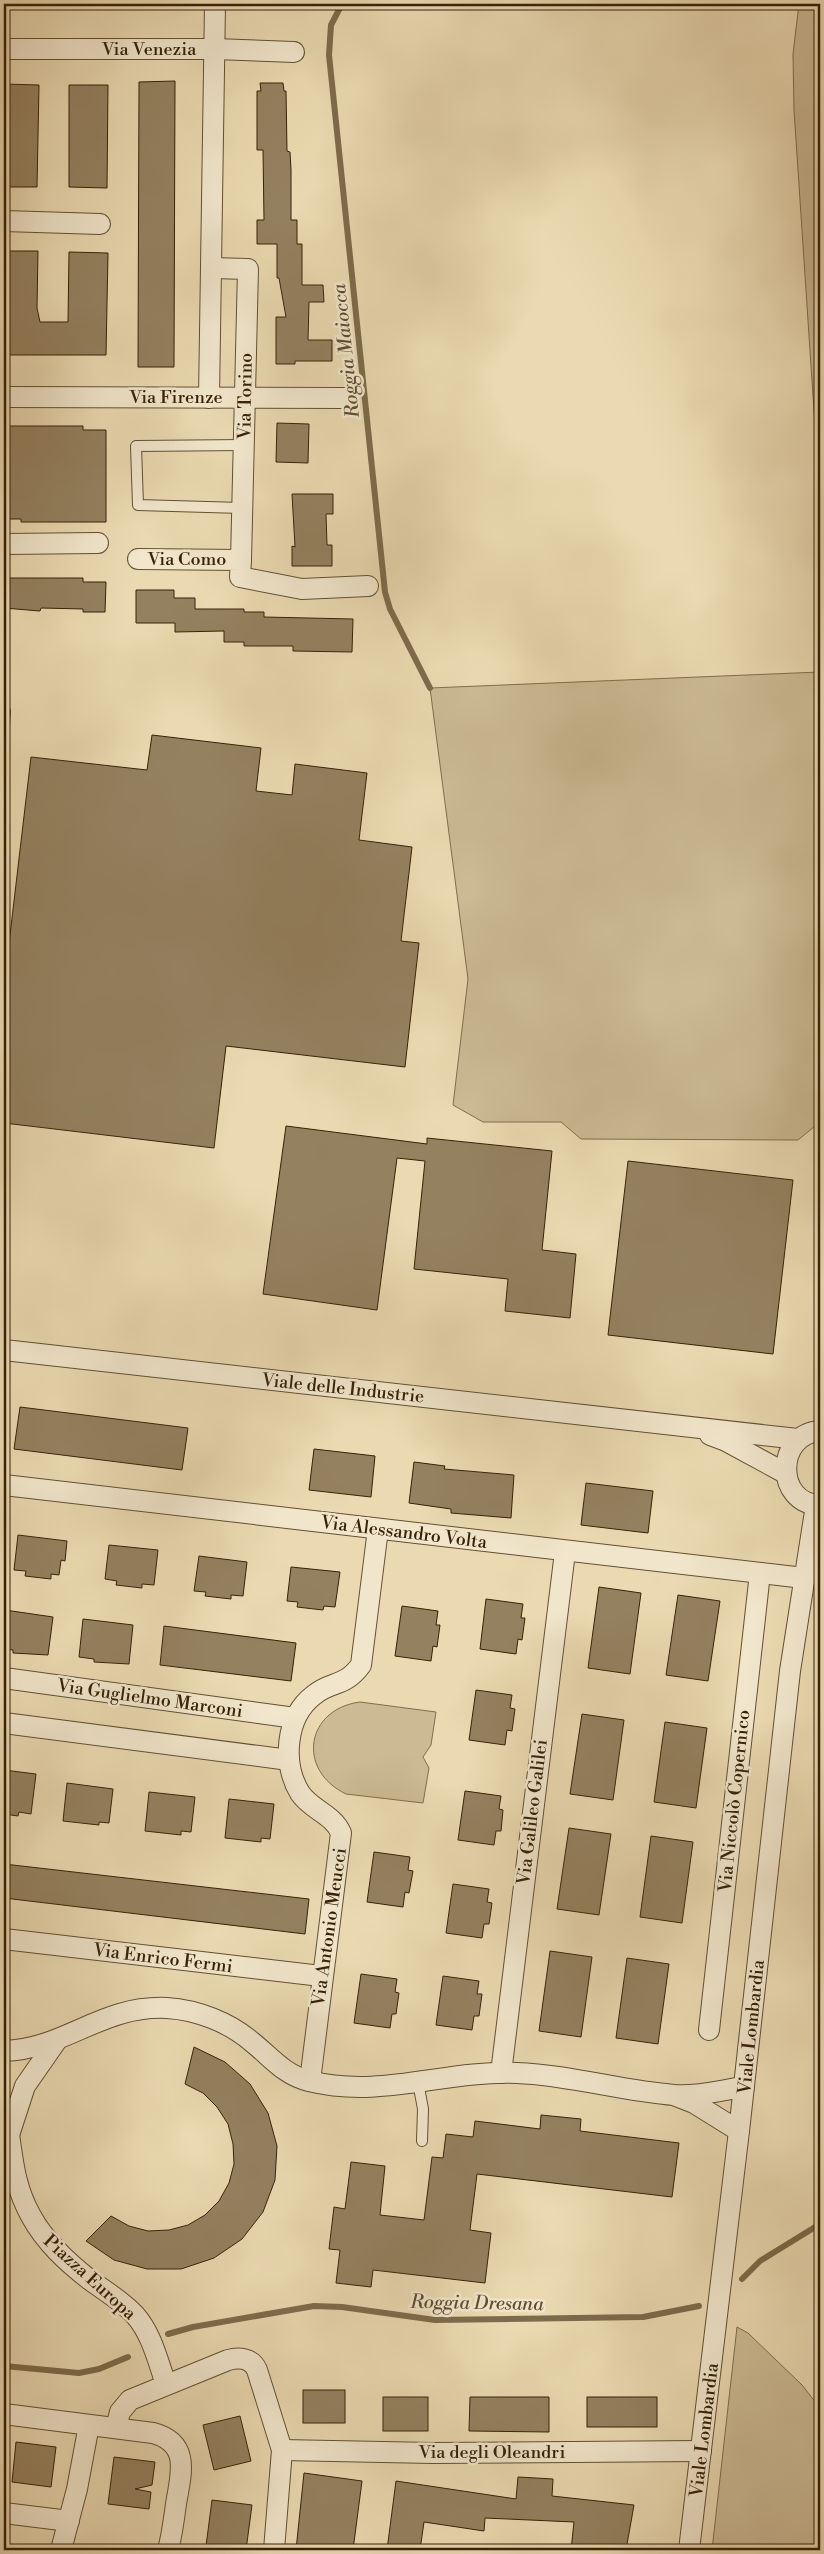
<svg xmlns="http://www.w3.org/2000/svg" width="824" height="2554" font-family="'Libre Bodoni',serif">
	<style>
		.green { fill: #cbba94; stroke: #806e4e }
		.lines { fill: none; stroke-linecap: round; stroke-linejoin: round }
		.stream { stroke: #7d6b4b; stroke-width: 6 }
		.building { fill: #948160; stroke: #362208 }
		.service-casing { stroke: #635032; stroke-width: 12 }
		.minor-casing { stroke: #635032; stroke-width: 22 }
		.service { stroke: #f1e6cc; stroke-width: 10 }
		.minor { stroke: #f1e6cc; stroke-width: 20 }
		.labels { text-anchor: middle; stroke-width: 5; stroke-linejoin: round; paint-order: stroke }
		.street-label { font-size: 18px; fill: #362208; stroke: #f1e6cc }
		.water-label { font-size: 19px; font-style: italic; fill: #604c2f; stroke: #f1e6cc }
	</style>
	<rect width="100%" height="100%" fill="#ead9b1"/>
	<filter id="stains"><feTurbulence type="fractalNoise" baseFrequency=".004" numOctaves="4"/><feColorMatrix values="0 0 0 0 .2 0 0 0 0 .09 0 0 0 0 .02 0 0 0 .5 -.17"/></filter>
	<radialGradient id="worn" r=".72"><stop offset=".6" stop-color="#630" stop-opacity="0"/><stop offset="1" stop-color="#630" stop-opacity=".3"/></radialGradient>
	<g class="green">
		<polygon points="799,4 820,4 820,501 794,110 793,54"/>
		<polygon points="820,672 820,1122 798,1140 581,1139 561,1122 483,1122 453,1105 468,979 430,688"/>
		<path d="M360 1702 436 1712 431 1745 423 1757 429 1768 423 1803 346 1794C296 1770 306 1709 360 1702Z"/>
		<polygon points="737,2327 748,2333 802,2385 820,2408 820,2550 712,2550"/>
	</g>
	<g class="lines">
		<g class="stream">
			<polyline points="342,4 331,25 329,55 385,592 390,609 430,688"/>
			<polyline points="742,2279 760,2261 820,2224"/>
			<polyline points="168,2334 193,2327 314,2306 342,2307 435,2320 643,2317 699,2306"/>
			<polyline points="4,2366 79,2373 99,2369 128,2357"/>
		</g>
	</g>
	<g class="building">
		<polygon points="175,81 174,367 138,367 139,82"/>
		<polygon points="260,83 283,83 284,91 286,91 287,151 290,152 291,170 291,220 297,220 297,244 302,244 302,285 323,285 324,302 309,302 308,340 332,340 332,361 295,361 295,364 276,364 276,317 286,317 279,278 277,278 277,244 257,244 257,220 264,220 263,150 257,150 257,91 261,91"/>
		<polygon points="4,84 39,85 37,187 4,187"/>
		<polygon points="69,85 108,85 107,188 69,187"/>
		<polygon points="4,251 38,251 37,308 40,322 68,322 69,252 108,253 106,355 4,355"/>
		<polygon points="277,423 309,424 308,463 276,462"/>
		<polygon points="4,426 83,426 83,430 106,430 106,522 21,522 21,519 4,519"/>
		<polygon points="292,494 333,494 333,514 326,514 327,545 332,545 332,566 292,566 292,546 295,547"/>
		<polygon points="4,578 83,578 83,582 106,582 105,612 83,612 83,609 41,608 40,611 4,608"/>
		<polygon points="136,590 174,590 174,598 195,598 195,609 244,609 244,612 264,612 264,617 353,619 352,652 293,651 293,646 244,646 244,642 224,642 224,631 175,632 175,623 136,623"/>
		<polygon points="152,735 261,748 256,791 292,795 295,764 367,773 359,840 412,847 401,941 419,943 405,1067 226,1046 214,1148 4,1123 4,986 31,757 147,770"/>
		<polygon points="286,1126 427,1144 427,1138 552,1151 542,1250 576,1254 570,1318 505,1311 508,1279 414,1269 425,1161 397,1158 377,1310 263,1294"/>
		<polygon points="628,1161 793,1180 773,1354 608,1335"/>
		<polygon points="20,1407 188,1428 182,1470 14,1449"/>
		<polygon points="314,1449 375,1456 371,1497 309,1490"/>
		<polygon points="414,1462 445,1466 444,1469 514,1475 511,1518 451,1513 451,1509 409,1503"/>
		<polygon points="586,1483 653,1491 648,1533 581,1525"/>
		<polygon points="18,1535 67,1541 65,1561 61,1560 59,1575 51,1574 51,1579 25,1576 26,1571 14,1570"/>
		<polygon points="109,1545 158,1550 154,1585 142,1584 142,1588 116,1585 117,1581 105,1579"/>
		<polygon points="199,1556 247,1562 243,1596 231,1595 231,1599 205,1596 206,1592 194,1591"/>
		<polygon points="291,1567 340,1572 335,1607 324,1606 323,1610 297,1607 298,1602 287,1601"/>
		<polygon points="599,1587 641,1593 630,1674 588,1668"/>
		<polygon points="678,1595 720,1601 708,1681 666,1675"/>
		<polygon points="486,1599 523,1604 521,1618 525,1618 522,1640 518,1639 516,1654 480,1649"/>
		<polygon points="402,1606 438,1611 436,1625 440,1625 437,1647 433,1646 431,1661 395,1656"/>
		<polygon points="5,1610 53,1617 48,1655 13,1653 13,1650 4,1649"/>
		<polygon points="83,1619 133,1625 129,1664 94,1662 94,1659 79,1657"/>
		<polygon points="164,1626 296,1643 291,1681 160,1665"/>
		<polygon points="476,1690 512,1695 510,1708 515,1709 512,1731 507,1730 505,1745 469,1740"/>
		<polygon points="582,1714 624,1720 613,1800 570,1794"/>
		<polygon points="665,1722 707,1728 696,1808 654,1802"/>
		<polygon points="4,1770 36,1774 31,1814 19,1812 18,1816 4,1814"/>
		<polygon points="67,1783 113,1789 109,1823 99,1822 99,1825 63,1821"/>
		<polygon points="465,1791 501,1796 499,1809 503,1810 501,1831 496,1831 494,1845 458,1840"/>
		<polygon points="149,1792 195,1797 191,1832 181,1831 181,1835 145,1831"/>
		<polygon points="229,1799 274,1804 270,1839 261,1838 261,1842 225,1838"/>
		<polygon points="569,1828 611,1834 599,1915 557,1909"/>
		<polygon points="651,1836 693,1842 682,1923 640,1917"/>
		<polygon points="374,1852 410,1857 408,1870 413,1871 409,1893 405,1892 403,1907 367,1902"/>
		<polygon points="4,1864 309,1899 305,1934 4,1898"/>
		<polygon points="453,1884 489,1889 487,1902 492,1903 489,1924 484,1924 482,1938 446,1933"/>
		<polygon points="550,1951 592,1957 581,2037 539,2031"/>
		<polygon points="627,1958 669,1964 658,2044 616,2038"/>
		<polygon points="361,1974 397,1979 395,1992 399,1993 396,2014 392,2014 390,2028 354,2023"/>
		<polygon points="443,1976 479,1981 477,1994 482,1994 479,2016 474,2016 472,2030 436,2025"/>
		<polygon points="194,2047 225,2062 250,2084 268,2113 277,2146 275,2180 263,2212 242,2239 214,2258 181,2269 147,2269 114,2260 86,2241 111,2216 129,2226 148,2231 169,2230 188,2225 205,2215 219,2201 229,2183 234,2164 233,2144 228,2124 217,2107 203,2093 185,2084"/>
		<polygon points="541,2115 581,2119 580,2131 679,2143 672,2197 477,2174 470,2230 491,2233 485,2283 373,2270 371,2287 336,2283 340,2250 329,2249 334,2207 345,2209 351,2162 385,2166 380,2215 424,2220 432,2157 443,2158 446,2134 473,2137 475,2121 540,2129"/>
		<rect x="303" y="2390" width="42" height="33"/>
		<rect x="383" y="2397" width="45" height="34"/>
		<polygon points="470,2397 549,2397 549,2432 469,2431"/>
		<rect x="587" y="2397" width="70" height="30"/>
		<polygon points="240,2416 251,2461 214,2470 203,2425"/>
		<polygon points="16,2442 56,2447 51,2487 12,2482"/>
		<polygon points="114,2457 155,2462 152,2485 135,2489 151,2492 149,2509 108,2504"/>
		<polygon points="304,2473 362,2481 353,2550 296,2550"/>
		<polygon points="518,2477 553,2479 552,2496 634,2505 626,2550 571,2550 574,2522 485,2518 484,2531 424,2522 420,2550 387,2550 396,2481 516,2499"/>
		<polygon points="212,2500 252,2505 246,2550 206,2546"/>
	</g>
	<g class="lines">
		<g class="service-casing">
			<g id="service">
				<polyline points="242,508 138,505 136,446 244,445"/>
				<polyline points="4,725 5,711"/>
				<polyline points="418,2082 423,2109 422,2141"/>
			</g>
		</g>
		<g class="minor-casing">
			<g id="minor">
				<polyline points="4,49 214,49 294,52"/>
				<polyline points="4,221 100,224"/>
				<polyline points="212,268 248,269 241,560"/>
				<polyline points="4,397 348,398"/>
				<polyline points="209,398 215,4"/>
				<polyline points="4,544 98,543"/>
				<polyline points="138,559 241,560 240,577 302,589 368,586"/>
				<polyline points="4,1350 798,1439"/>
				<path d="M820 1431C775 1434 775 1504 820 1505"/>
				<polyline points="710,1435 726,1441 785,1473"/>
				<polyline points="4,1485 804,1578"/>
				<polyline points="4,1678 295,1718"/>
				<polyline points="4,1723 289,1760"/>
				<polyline points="4,1939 321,1976"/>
				<polyline points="709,2030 760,1573"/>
				<path d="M4 2051C66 2049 101 2005 167 2008 197 2010 229 2022 252 2042 271 2057 284 2075 309 2081 382 2099 444 2070 517 2073 570 2075 622 2091 674 2095 697 2097 722 2090 744 2087"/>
				<polyline points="501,2073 565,1552"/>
				<path d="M310 2081 341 1833C333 1814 311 1810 300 1793 282 1764 285 1717 314 1695 332 1680 344 1688 361 1665L378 1529"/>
				<polyline points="676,2096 694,2103 739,2131"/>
				<path d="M4 2106C13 2145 10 2179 31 2216 45 2242 67 2262 90 2280 105 2291 122 2301 135 2315 152 2334 158 2362 166 2384"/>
				<polyline points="10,2132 25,2086 57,2040"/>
				<path d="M4 2414 153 2433C191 2443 181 2474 176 2504 174 2519 172 2535 168 2550"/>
				<path d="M116 2428 120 2412 130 2400 228 2360C239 2357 252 2358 257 2370L282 2450 274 2550"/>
				<polyline points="282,2450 433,2453 701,2451"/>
				<polyline points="4,2513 69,2521"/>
				<polyline points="61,2550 77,2489 89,2425"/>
				<polyline points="689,2550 739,2131 790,1671 816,1505"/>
			</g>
		</g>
		<use href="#service" class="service"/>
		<use href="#minor" class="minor"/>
	</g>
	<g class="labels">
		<g class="street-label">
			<text x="149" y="55">Via Venezia</text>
			<text transform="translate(245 396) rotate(-89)" y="6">Via Torino</text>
			<text x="176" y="403">Via Firenze</text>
			<text x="187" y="565">Via Como</text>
			<text transform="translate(343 1388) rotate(6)" y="6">Viale delle Industrie</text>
			<text transform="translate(404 1532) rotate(7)" y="6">Via Alessandro Volta</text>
			<text transform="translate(150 1698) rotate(8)" y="6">Via Guglielmo Marconi</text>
			<text transform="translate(734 1801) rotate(-84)" y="6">Via Niccolò Copernico</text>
			<text transform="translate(532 1812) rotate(-83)" y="6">Via Galileo Galilei</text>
			<text transform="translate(329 1927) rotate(-82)" y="6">Via Antonio Meucci</text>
			<text transform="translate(163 1958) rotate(7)" y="6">Via Enrico Fermi</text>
			<text transform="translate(751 2027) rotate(-84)" y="6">Viale Lombardia</text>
			<text transform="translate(90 2277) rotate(42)" y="6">Piazza Europa</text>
			<text transform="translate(704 2430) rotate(-83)" y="6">Viale Lombardia</text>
			<text x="492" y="2458">Via degli Oleandri</text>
		</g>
		<g class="water-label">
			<text transform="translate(345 351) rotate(-96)" y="7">Roggia Maiocca</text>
			<text transform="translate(477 2302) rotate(1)" y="7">Roggia Dresana</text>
		</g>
	</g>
	<rect width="824" height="2554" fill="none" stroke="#ead9b1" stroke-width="20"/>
	<rect x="5" y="5" width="814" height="2544" fill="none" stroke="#362208" stroke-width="2.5"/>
	<rect x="10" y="10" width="804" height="2534" fill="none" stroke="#362208"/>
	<rect width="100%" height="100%" filter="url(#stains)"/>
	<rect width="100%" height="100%" fill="url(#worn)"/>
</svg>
